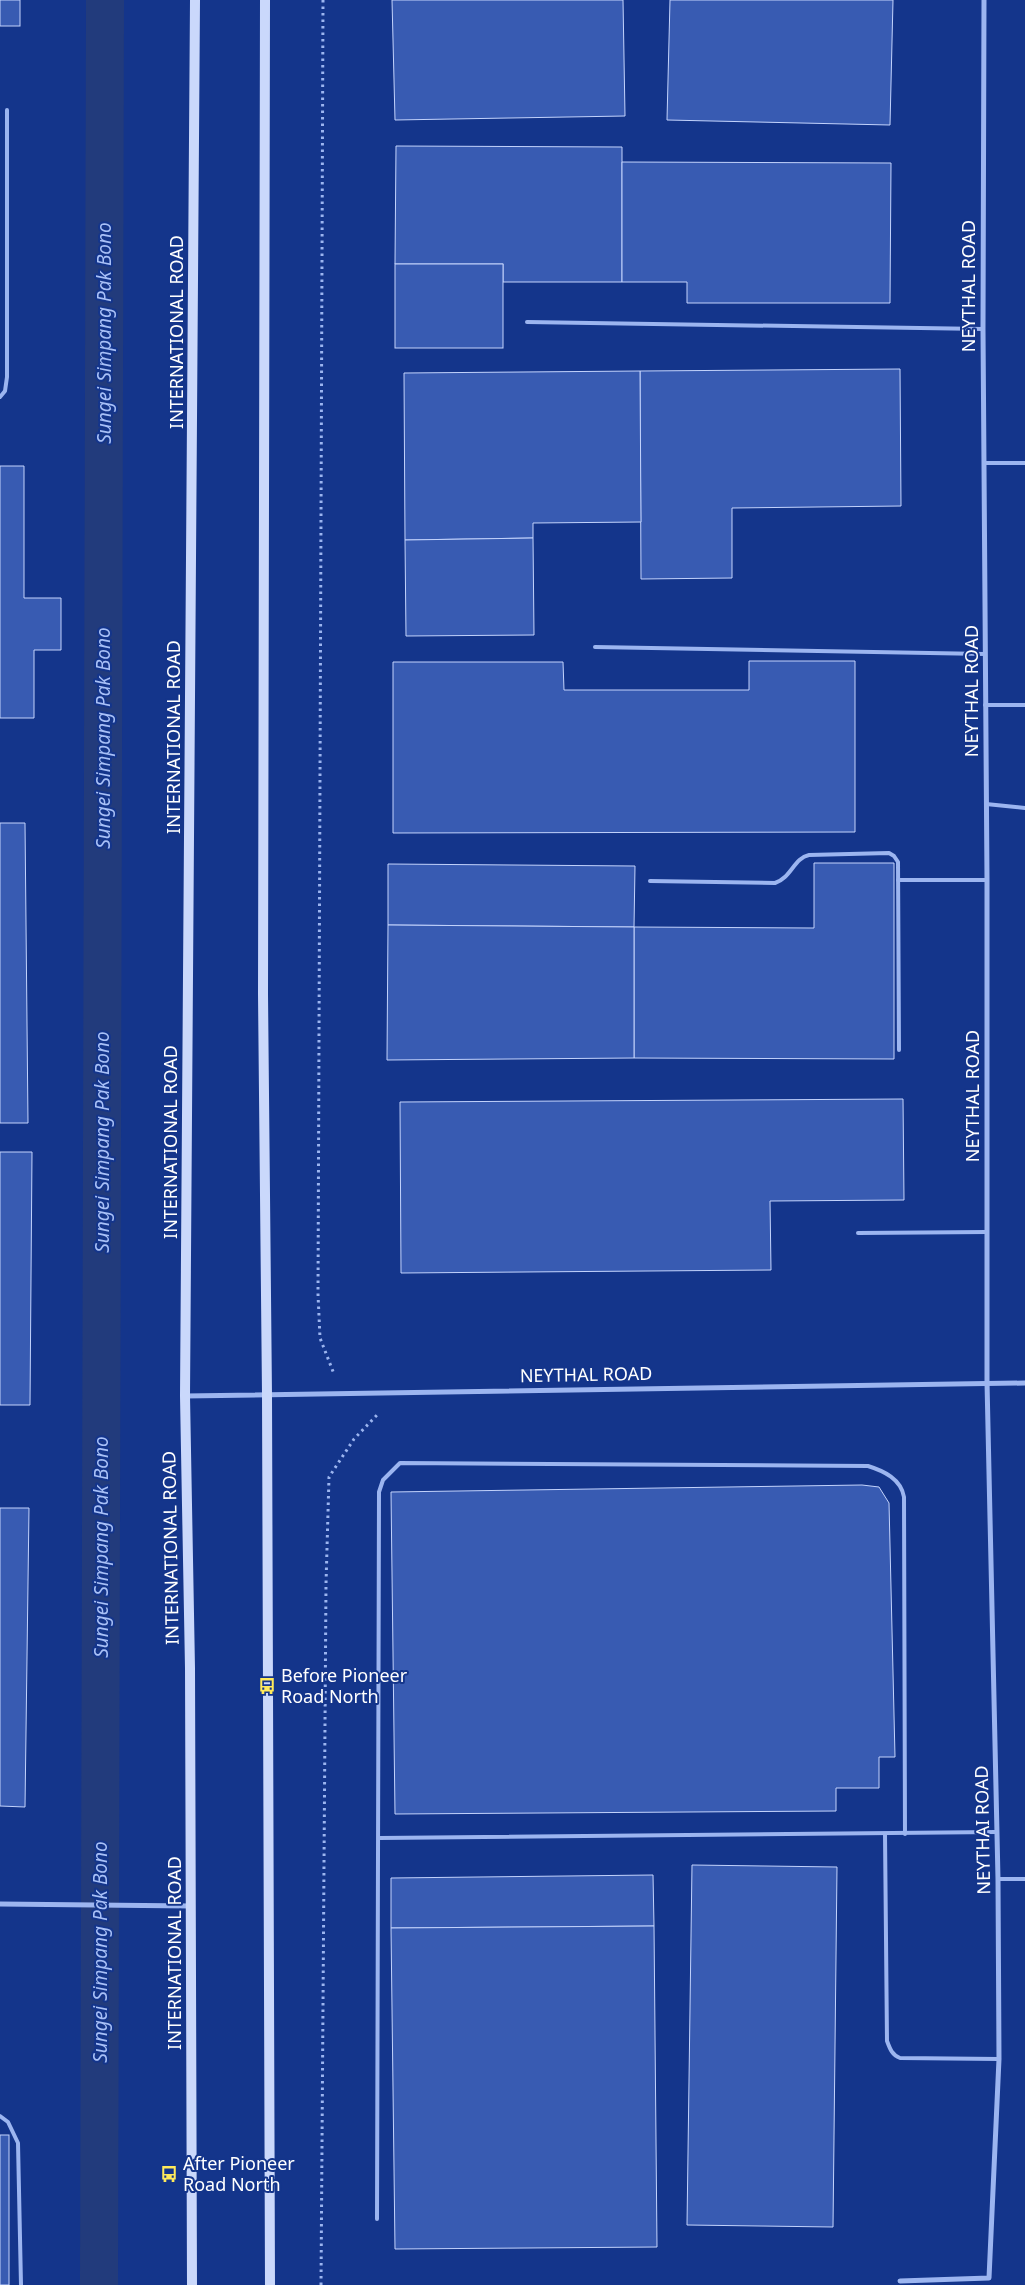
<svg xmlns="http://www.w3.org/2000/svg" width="1025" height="2285" font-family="'Noto Sans',sans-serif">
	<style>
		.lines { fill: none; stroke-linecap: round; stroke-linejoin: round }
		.canal { stroke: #223b7c; stroke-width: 38 }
		.building { fill: #385bb2; stroke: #c3d3fc }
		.path { stroke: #9cb5f0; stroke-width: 3; stroke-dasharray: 2.5 4; stroke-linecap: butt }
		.lane { stroke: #9cb5f0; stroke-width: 4 }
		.street { stroke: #9cb5f0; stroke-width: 5 }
		.secondary { stroke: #cad8fb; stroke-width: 10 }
		.labels { text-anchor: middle; stroke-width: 4; stroke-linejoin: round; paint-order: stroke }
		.street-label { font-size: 18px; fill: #fff; stroke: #14358b }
		.poi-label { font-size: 18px; fill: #fff; stroke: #14358b; text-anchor: start }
		.water-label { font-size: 19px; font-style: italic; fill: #a8c0f7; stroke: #14358b }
	</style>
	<rect width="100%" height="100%" fill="#14358b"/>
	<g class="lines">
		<polyline class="canal" points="99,2285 105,0"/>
	</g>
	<g class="building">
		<rect x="0" y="0" width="20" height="26"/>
		<polygon points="392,0 623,0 625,116 395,120"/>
		<polygon points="670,0 893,0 890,125 667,120"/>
		<polygon points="396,146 622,147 622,282 503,282 503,264 395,264"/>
		<polygon points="622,162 891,163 890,303 687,303 687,282 622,282"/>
		<rect x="395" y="264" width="108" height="84"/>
		<polygon points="900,369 901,506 732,508 732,578 641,579 640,371"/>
		<polygon points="640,371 641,522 533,523 533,538 405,540 404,373"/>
		<polygon points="0,466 24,466 24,598 61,598 61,650 34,650 34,718 0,718"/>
		<polygon points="533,538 534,635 406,636 405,540"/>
		<polygon points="749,661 855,661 855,832 393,833 393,662 563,662 564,690 749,690"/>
		<polygon points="0,823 25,823 28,1123 0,1123"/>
		<polygon points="814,863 894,863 894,1059 634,1058 634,927 814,928"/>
		<polygon points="388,864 635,866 634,927 388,925"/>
		<polygon points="388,925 634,927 634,1058 387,1060"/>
		<polygon points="903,1099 904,1200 770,1201 771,1270 401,1273 400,1102"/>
		<polygon points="0,1152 32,1152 30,1405 0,1405"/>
		<polygon points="862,1485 879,1487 889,1503 895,1757 879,1757 879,1788 836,1788 836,1811 395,1814 391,1492"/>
		<polygon points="0,1508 29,1508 25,1807 0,1806"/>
		<polygon points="692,1865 837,1867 833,2227 687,2225"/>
		<polygon points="653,1875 654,1926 391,1928 391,1878"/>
		<polygon points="654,1926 657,2247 395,2249 391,1928"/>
		<rect x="0" y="2135" width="9" height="150"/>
	</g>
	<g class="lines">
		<g class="path">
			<polyline points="323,0 318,1294 320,1338 334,1374"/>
			<polyline points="321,2285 326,1584 329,1477 354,1439 377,1415"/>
		</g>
		<g class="lane">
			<polyline points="527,322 983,329"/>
			<polyline points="0,397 5,391 7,377 7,110"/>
			<polyline points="984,463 1025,463"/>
			<polyline points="595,647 985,654"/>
			<polyline points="985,705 1025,705"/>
			<polyline points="986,804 1025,808"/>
			<polyline points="898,880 987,880"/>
			<path d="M650 881 775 883C791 878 794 858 809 855L889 853 894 856 898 862 899 1050"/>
			<polyline points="858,1233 987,1232"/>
			<path d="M885 1834 887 2041C890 2049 892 2055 900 2058L999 2059"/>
			<polyline points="379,1838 996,1832"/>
			<polyline points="998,1879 1025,1879"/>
			<polyline points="0,2116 8,2122 18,2143 21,2285"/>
			<path d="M377 2219 379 1492 383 1480 400 1463 868 1466C884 1471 901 1479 904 1497L905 1834"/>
		</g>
		<g class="street">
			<polyline points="185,1396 1025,1383"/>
			<polyline points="0,1904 191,1906"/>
			<polyline points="900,2281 989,2278 999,2059 998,1879 987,1382 987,880 983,329 984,0"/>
		</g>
		<g class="secondary">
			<polyline points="265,0 263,994 267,1395 270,2285"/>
			<polyline points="192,2285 190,1668 185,1396 195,0"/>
		</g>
	</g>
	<defs>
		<g id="bus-bare" transform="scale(1.35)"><path d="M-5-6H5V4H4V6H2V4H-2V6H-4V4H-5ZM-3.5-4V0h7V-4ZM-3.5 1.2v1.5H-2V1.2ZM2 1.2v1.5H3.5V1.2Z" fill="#ffea5b" stroke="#14358b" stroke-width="2.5" paint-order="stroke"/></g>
	</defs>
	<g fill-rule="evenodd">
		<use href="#bus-bare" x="267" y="1686"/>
		<use href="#bus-bare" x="169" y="2174"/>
	</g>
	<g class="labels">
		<g class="street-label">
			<text transform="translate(969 286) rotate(-90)" y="6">NEYTHAL ROAD</text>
			<text transform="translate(177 332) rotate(-90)" y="6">INTERNATIONAL ROAD</text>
			<text transform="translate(972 691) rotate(-90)" y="6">NEYTHAL ROAD</text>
			<text transform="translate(174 737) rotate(-90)" y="6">INTERNATIONAL ROAD</text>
			<text transform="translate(973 1096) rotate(-90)" y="6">NEYTHAL ROAD</text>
			<text transform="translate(171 1142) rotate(-90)" y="6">INTERNATIONAL ROAD</text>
			<text transform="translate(586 1375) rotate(-1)" y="6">NEYTHAL ROAD</text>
			<text transform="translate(171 1548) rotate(-91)" y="6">INTERNATIONAL ROAD</text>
			<text transform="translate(983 1830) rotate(-91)" y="6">NEYTHAI ROAD</text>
			<text transform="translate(175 1953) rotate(-90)" y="6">INTERNATIONAL ROAD</text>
		</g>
		<g class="poi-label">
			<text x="281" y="1682">Before Pioneer<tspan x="281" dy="21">Road North</tspan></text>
			<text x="183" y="2170">After Pioneer<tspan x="183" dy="21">Road North</tspan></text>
		</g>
		<g class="water-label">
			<text transform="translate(104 333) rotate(-90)" y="7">Sungei Simpang Pak Bono</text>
			<text transform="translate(103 738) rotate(-90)" y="7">Sungei Simpang Pak Bono</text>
			<text transform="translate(102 1142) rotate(-90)" y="7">Sungei Simpang Pak Bono</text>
			<text transform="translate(101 1547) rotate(-90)" y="7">Sungei Simpang Pak Bono</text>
			<text transform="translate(100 1952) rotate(-90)" y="7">Sungei Simpang Pak Bono</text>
		</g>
	</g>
</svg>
